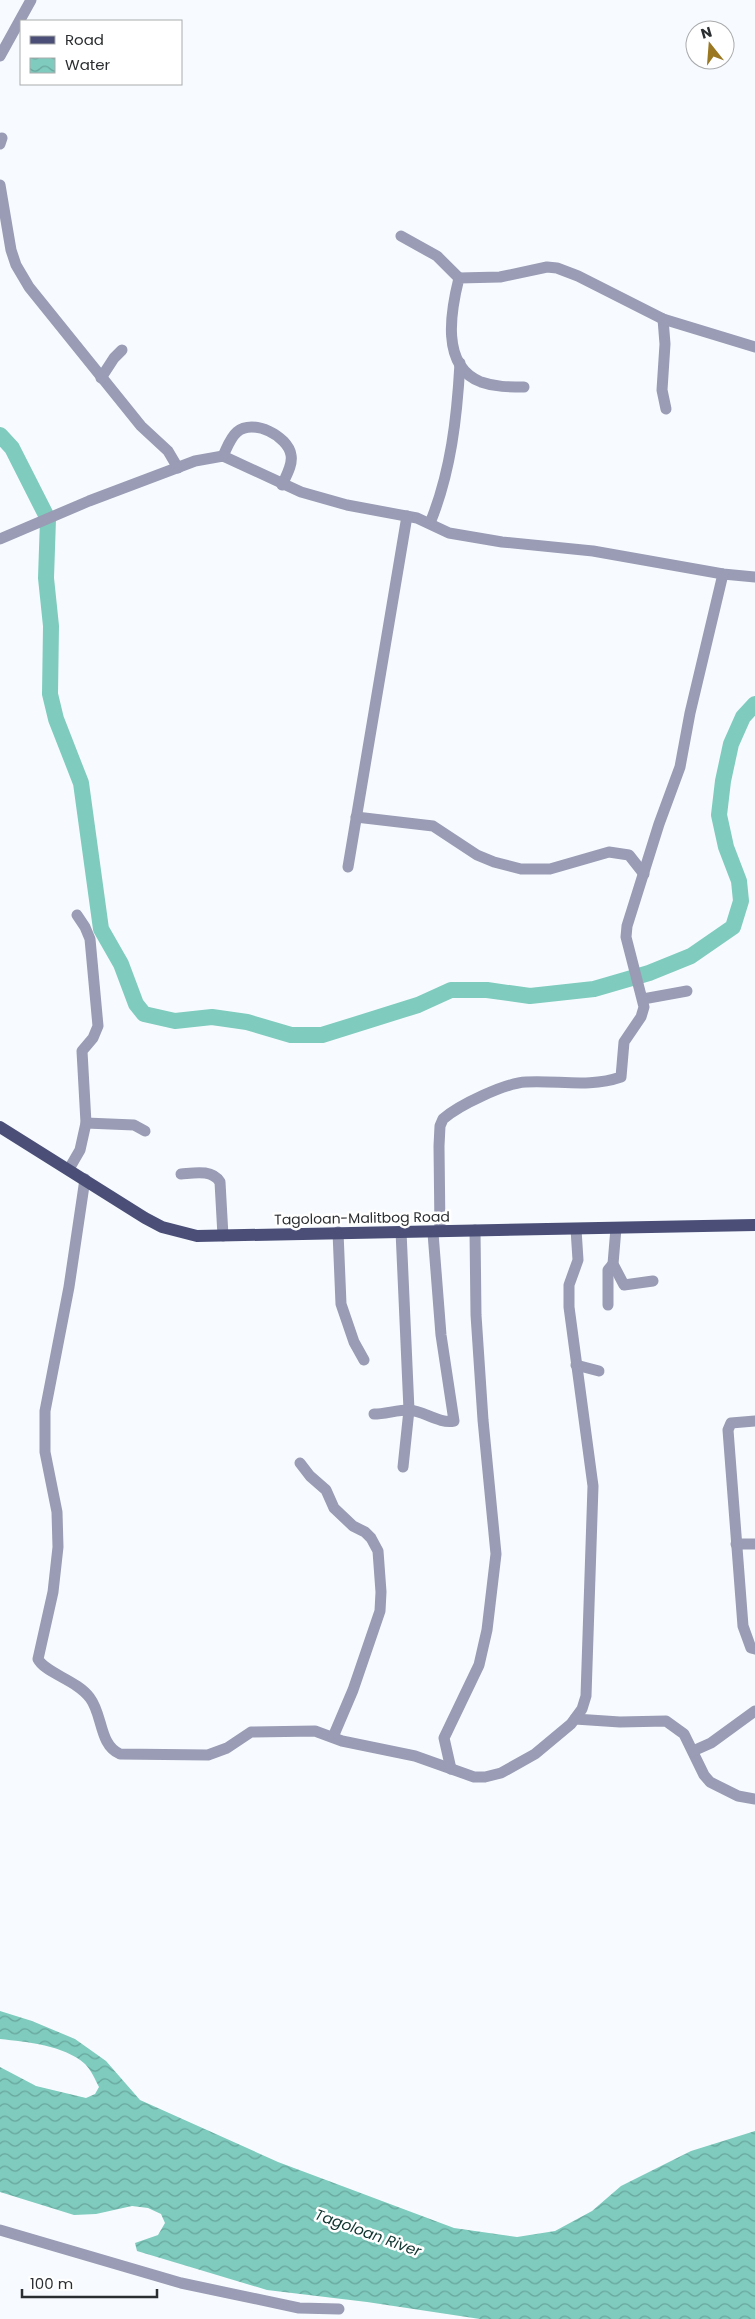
<svg xmlns="http://www.w3.org/2000/svg" width="755" height="2319" font-family="Poppins,sans-serif">
	<style>
		.water { fill: url(#water-waves) }
		.lines { fill: none; stroke-linecap: round; stroke-linejoin: round }
		.river { stroke: #7fcbbe; stroke-width: 16 }
		.minor { stroke: #999cb4; stroke-width: 11 }
		.major { stroke: #4b4f78; stroke-width: 12 }
		.labels { text-anchor: middle; stroke-width: 5; stroke-linejoin: round; paint-order: stroke }
		.street-label { font-size: 14px; fill: #2b2e30; stroke: #fff }
		.water-label { font-size: 15px; font-style: italic; fill: #0e332e; stroke: #fff }
	</style>
	<defs>
		<pattern id="water-waves" width="16" height="10" patternUnits="userSpaceOnUse" patternTransform="scale(1.25)"><rect width="16" height="10" fill="#7fcbbe"/><path d="M0 5q4-4 8 0t8 0" fill="none" stroke="#68a59b"/></pattern>
	</defs>
	<rect width="100%" height="100%" fill="#f7fbff"/>
	<path class="water" d="M0 2011 32 2021 75 2039 106 2061 140 2100 278 2162 454 2228 517 2237 555 2231 592 2211 621 2186 691 2151 755 2131V2319H480L367 2302 267 2290 137 2251 135 2243 158 2235 165 2223 161 2214 148 2208 132 2206 96 2214 74 2215 0 2192V2067L36 2086 86 2098 95 2094 99 2087C95 2079 91 2070 85 2064 64 2045 27 2042 0 2039Z"/>
	<g class="lines">
		<polyline class="river" points="0,435 12,448 48,519 46,578 51,626 50,694 56,719 81,783 101,929 121,964 136,1004 144,1014 175,1021 212,1017 247,1022 291,1035 322,1035 418,1005 451,990 487,990 530,996 594,989 649,973 691,956 733,927 741,901 739,881 726,847 719,815 723,781 731,744 743,717 755,704"/>
		<g class="minor">
			<polyline points="0,56 31,0"/>
			<polyline points="0,144 2,138"/>
			<polyline points="0,185 11,250 16,265 29,287 141,426 168,451 178,468"/>
			<polyline points="401,236 437,256 459,278"/>
			<polyline points="663,319 665,344 662,390 666,409"/>
			<polyline points="101,378 114,358 122,350"/>
			<path d="M524 387C509 387 495 387 481 382 440 366 451 310 459 278L500 277 547 267 557 268 578 276 663 319 755 347"/>
			<path d="M223 456C227 448 230 438 237 432 253 418 288 436 291 455 293 465 286 476 282 485"/>
			<path d="M430 523C451 472 457 417 460 363"/>
			<polyline points="0,539 89,501 195,461 223,456 301,492 347,505 417,518 449,533 502,542 593,551 723,574 755,577"/>
			<polyline points="356,817 433,826 477,855 494,862 521,869 550,869 609,852 629,855 644,874"/>
			<polyline points="348,867 407,516"/>
			<polyline points="643,999 687,991"/>
			<polyline points="86,1123 134,1125 145,1131"/>
			<polyline points="69,1169 80,1150 86,1123 82,1051 93,1038 98,1026 90,939 85,927 77,915"/>
			<path d="M181 1174C194 1173 212 1169 220 1182L223 1236"/>
			<path d="M85 1179 69 1287 45 1411V1452L57 1512 58 1547 53 1592 38 1659C45 1673 77 1680 90 1698 103 1715 99 1745 120 1754L208 1755 227 1748 251 1732 315 1731 342 1741 415 1756 474 1777H485L501 1773 535 1754 571 1724 582 1709 586 1696 593 1486 569 1307V1285L578 1260 576 1229"/>
			<polyline points="616,1228 613,1264 624,1285 653,1281"/>
			<polyline points="401,1231 409,1410 403,1467"/>
			<path d="M440 1231 439 1146 440 1126 443 1119C459 1105 505 1083 526 1082 558 1080 589 1088 621 1077L624 1042 641 1017 644 1007 626 937 627 926 659 824 680 767 690 713 723 574"/>
			<polyline points="338,1232 341,1304 354,1342 364,1360"/>
			<polyline points="608,1305 608,1270 613,1264"/>
			<polyline points="576,1365 599,1371"/>
			<path d="M374 1414C385 1414 397 1410 409 1410 424 1411 439 1424 454 1421L441 1335 433 1233"/>
			<polyline points="755,1421 731,1423 728,1430 743,1626 751,1648 755,1649"/>
			<polyline points="300,1463 310,1476 326,1490 334,1508 353,1526 365,1532 371,1538 378,1551 381,1592 380,1611 353,1690 333,1737"/>
			<polyline points="736,1544 755,1544"/>
			<polyline points="575,1719 620,1722 666,1721 684,1734 704,1775 710,1782 738,1796 755,1799"/>
			<polyline points="693,1751 711,1743 755,1711"/>
			<polyline points="451,1769 444,1738 479,1665 487,1630 496,1554 483,1420 476,1315 475,1230"/>
			<polyline points="0,2230 181,2283 299,2308 339,2309"/>
		</g>
		<polyline class="major" points="0,1127 145,1218 162,1227 197,1236 755,1225"/>
	</g>
	<g class="labels">
		<g class="street-label">
			<text transform="translate(362 1218) rotate(-1)" y="5">Tagoloan-Malitbog Road</text>
		</g>
		<g class="water-label">
			<text transform="translate(368 2233) rotate(20)" y="5">Tagoloan River</text>
		</g>
	</g>
	<rect x="20" y="20" width="162" height="65" fill="#ffffff" stroke="#aaabac"/>
	<rect x="30" y="36" width="25" height="8" fill="#4b4f78" stroke="#aaabac"/>
	<text x="65" y="45" font-size="15" fill="#2b2e30">Road</text>
	<rect x="30" y="58" width="25" height="15" fill="url(#water-waves)" stroke="#aaabac"/>
	<text x="65" y="70" font-size="15" fill="#2b2e30">Water</text>
	<g transform="translate(710 45) rotate(343)"><circle r="24" fill="#ffffff" stroke="#aaabac"/>
	<path d="M0-4L9 19L0 12L-9 19Z" fill="#9a7721"/>
	<text y="-8" font-size="14" font-weight="bold" text-anchor="middle" fill="#2b2e30">N</text>
	</g>
	<path d="M22 2289v8h135v-8" fill="none" stroke="#2b2e30" stroke-width="2.5"/>
	<text x="30" y="2289" font-size="15" fill="#2b2e30" stroke="#ffffff" stroke-width="4" paint-order="stroke">100 m</text>
</svg>
